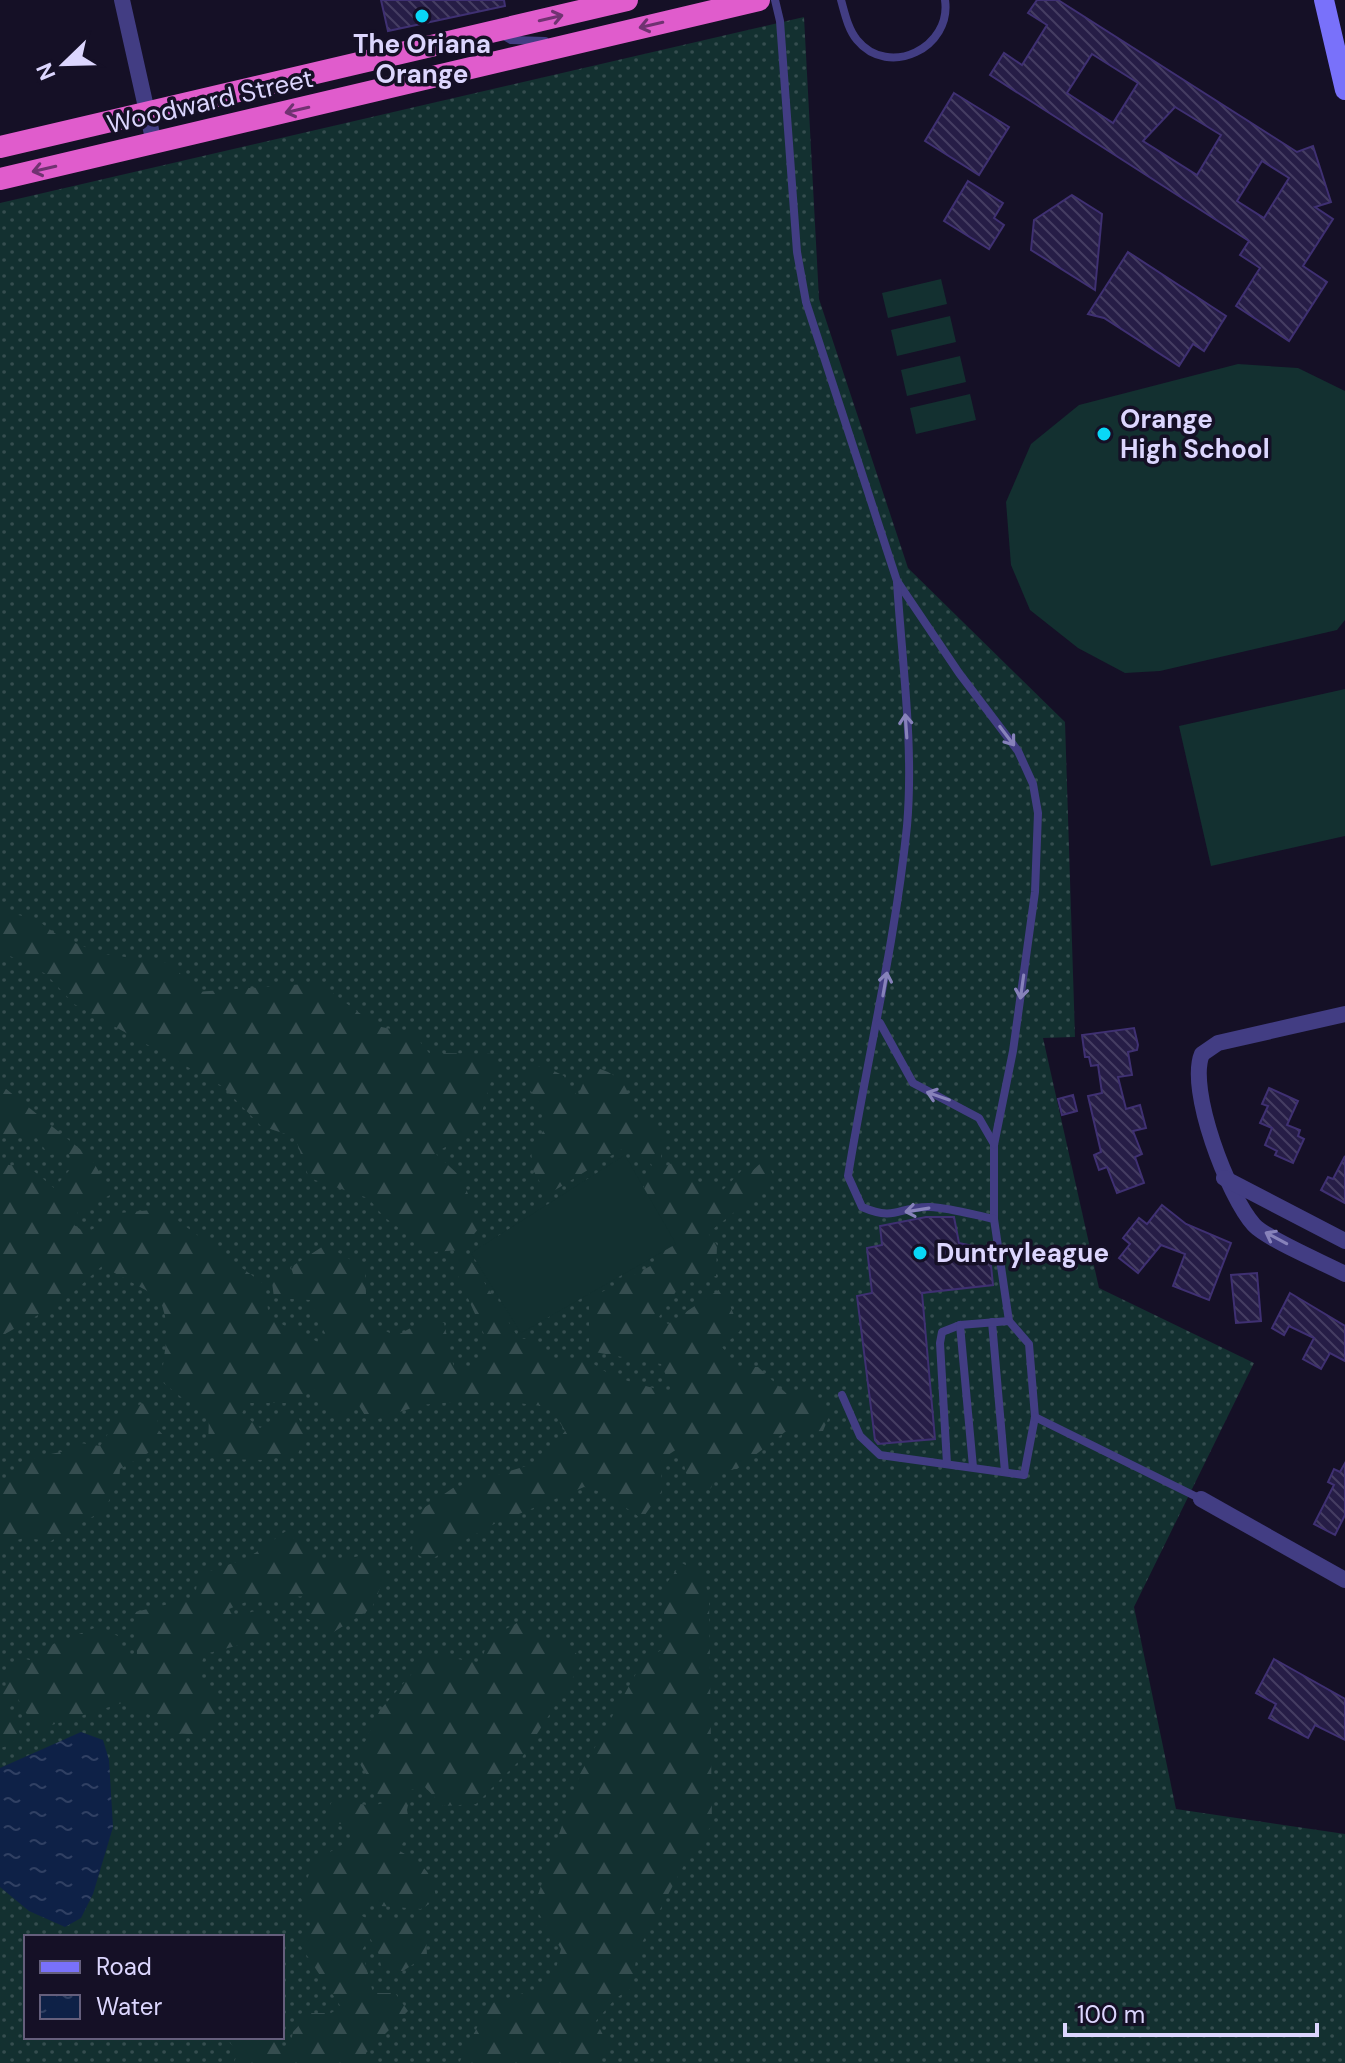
<svg xmlns="http://www.w3.org/2000/svg" width="1345" height="2063" font-family="'DM Sans',sans-serif">
	<style>
		.grass { fill: url(#grass-dots); fill-rule: evenodd }
		.forest { fill: url(#forest-firs) }
		.pitch { fill: #133030 }
		.water { fill: url(#water-ripples) }
		.building { fill: url(#building-back-hatch); stroke: #3f3072; stroke-width: 2; fill-rule: evenodd }
		.lines { fill: none; stroke-linecap: round; stroke-linejoin: round }
		.service { stroke: #423d83; stroke-width: 8 }
		.minor { stroke: #423d83; stroke-width: 16 }
		.secondary { stroke: #7971fa; stroke-width: 20 }
		.trunk { stroke: #e05ccc; stroke-width: 22 }
		.oneway { stroke: #703271 }
		.oneway2 { stroke: #8782ba }
		.poi-dot { fill: #09d7f7; stroke: #151026; stroke-width: 3 }
		.labels { text-anchor: middle; stroke-width: 7; stroke-linejoin: round; paint-order: stroke }
		.poi-label { font-size: 26px; font-weight: bold; fill: #dcd6fe; stroke: #151026; text-anchor: start }
		.street-label { font-size: 26px; fill: #dcd6fe; stroke: #151026 }
	</style>
	<defs>
		<pattern id="grass-dots" width="8" height="8" patternUnits="userSpaceOnUse" patternTransform="scale(2)"><rect width="8" height="8" fill="#133030"/><path d="M2 2h.1M6 6h.1" fill="none" stroke="#354d4f" stroke-width="1.8" stroke-linecap="round"/></pattern>
		<pattern id="forest-firs" width="22" height="20" patternUnits="userSpaceOnUse" patternTransform="scale(2)"><rect width="22" height="20" fill="#133030"/><path d="M5 1l3.5 6h-7zM16 11l3.5 6h-7z" fill="#354d4f"/></pattern>
		<pattern id="water-ripples" width="26" height="14" patternUnits="userSpaceOnUse" patternTransform="scale(2)"><rect width="26" height="14" fill="#0e2147"/><path d="M2 4q2-2 4 0t4 0M15 11q2-2 4 0t4 0" fill="none" stroke="#304063"/></pattern>
		<pattern id="building-back-hatch" width="6" height="6" patternUnits="userSpaceOnUse" patternTransform="scale(2)"><rect width="6" height="6" fill="#261d46"/><path d="M-1 5l2 2M0 0l6 6M5-1l2 2" fill="none" stroke="#453d62"/></pattern>
	</defs>
	<rect width="100%" height="100%" fill="#151026"/>
	<path class="grass" d="M804 17 819 299 908 568 1065 722 1075 1037 1043 1038 1099 1288 1254 1363 1134 1607 1176 1809 1345 1834V2063H0V203ZM26 1937H282V2037H26Z"/>
	<g class="forest">
		<polygon points="0,910 37,920 60,937 103,954 171,963 196,992 319,983 377,1026 414,1034 429,1053 499,1054 477,1129 435,1153 463,1179 479,1228 461,1250 432,1252 384,1217 368,1198 309,1178 295,1137 261,1126 222,1086 74,1004 46,974 0,951"/>
		<path d="M542 1065 564 1076 571 1091 578 1095 591 1066C627 1076 629 1088 634 1123L647 1117 663 1135 660 1169 676 1161 698 1186 707 1184 722 1191 743 1169 750 1173 766 1158 775 1180 708 1233 717 1245 716 1276 683 1281 659 1317 668 1324 723 1287 740 1331 722 1347 738 1367H758L787 1394 807 1386 830 1414 823 1431 785 1432 737 1469 717 1470 711 1488 697 1494 686 1473 680 1447 662 1459 661 1492 642 1519 605 1493 584 1487 492 1525 428 1561 412 1551 415 1514 453 1488 543 1461 565 1431 550 1407 485 1399 421 1405 369 1422 358 1404 341 1415 323 1409 313 1387 289 1403H247L242 1413 260 1428 275 1418 296 1414 306 1431 298 1454 263 1460 216 1459 208 1448 209 1416 194 1400 186 1401 161 1381 168 1327 160 1298 102 1266 66 1299 5 1334 0 1341V1164L29 1167 54 1188 73 1166 68 1152 49 1155 35 1136 7 1134 0 1141V1084L91 1158 112 1194 78 1212 74 1225 86 1233 120 1213 162 1209 265 1285 269 1318 318 1342 328 1340 310 1300 274 1298 271 1274H293L291 1267 325 1245 365 1268 367 1322 396 1336 427 1319 444 1323 454 1368 469 1369 492 1352 450 1258 467 1254 519 1339H533L549 1360 584 1358 614 1377 674 1394 661 1364 589 1351V1299L656 1263 662 1231 642 1192 652 1165 627 1146 547 1195 533 1170 531 1150 545 1128 546 1113 524 1081 526 1073Z"/>
		<polygon points="148,1401 160,1416 155,1426 164,1436 155,1449 120,1469 119,1482 104,1510 51,1541 24,1538 0,1545 0,1489 36,1457 66,1451 74,1442 100,1446 121,1413"/>
		<path d="M286 1531 321 1564 369 1554 384 1578 372 1608 332 1633 306 1618 313 1597C291 1593 276 1605 255 1598L229 1609 233 1617 259 1610 273 1629 263 1639 205 1654 195 1679 217 1698 219 1716 206 1735 170 1733 150 1715 122 1703 36 1730 18 1699 9 1708 20 1734 11 1745 0 1748V1690L6 1688 5 1672 22 1658 37 1662 53 1644 97 1627 118 1636 129 1663 136 1666C140 1645 131 1631 135 1612L195 1598 198 1575 248 1558Z"/>
		<polygon points="682,1563 703,1575 709,1597 712,1825 684,1865 637,1952 632,1988 616,1998 596,2021 610,2049 588,2063 459,2063 489,2004 552,1984 561,1949 534,1906 580,1774 643,1661 663,1649 665,1585"/>
		<path d="M524 1619 540 1637 566 1641 583 1662 521 1759 476 1804 443 1806 424 1786 411 1790 407 1810 411 1831 398 1850C422 1864 434 1871 436 1900L421 1909 368 1905 360 1915C380 1927 402 1913 425 1920L427 1955 403 1971 382 1970 378 1952 370 1938 362 1950 373 1993H395L408 2011 366 2053 368 2063H234L238 2051 224 2037H278L281 2054 288 2055 293 2032 310 2013H331L341 2007 300 1945 313 1925 301 1898 313 1862 357 1836 352 1825 322 1822 333 1799 372 1806 383 1803 357 1759 380 1710 429 1654 481 1663 488 1639Z"/>
	</g>
	<g class="pitch">
		<polygon points="941,279 947,304 888,318 882,293"/>
		<polygon points="950,316 956,342 897,356 891,330"/>
		<polygon points="960,356 966,382 907,396 901,370"/>
		<polygon points="1238,364 1298,368 1345,391 1345,620 1337,630 1160,671 1125,673 1078,648 1030,610 1011,565 1006,502 1031,444 1079,405"/>
		<polygon points="970,394 976,420 916,434 910,408"/>
		<polygon points="1345,689 1345,836 1211,866 1179,726"/>
		<polygon points="625,1155 676,1244 521,1333 471,1253"/>
	</g>
	<polygon class="water" points="81,1732 103,1740 109,1760 113,1827 93,1894 81,1918 65,1927 29,1911 0,1887 0,1768"/>
	<g class="building">
		<polygon points="381,0 504,0 505,6 388,31"/>
		<path d="M1037 0H1058L1297 152 1313 146 1331 202 1315 207 1333 219 1303 266 1327 282 1289 341 1236 306 1260 268 1240 255 1249 241 990 75 1004 53 1022 65 1047 25 1028 13ZM1092 54 1138 83 1113 123 1067 93ZM1175 107 1221 135 1197 175 1143 141ZM1262 161 1289 178 1264 218 1237 201Z"/>
		<polygon points="954,93 1009,127 979,175 925,141"/>
		<polygon points="968,181 1003,203 994,218 1004,225 989,249 944,221"/>
		<polygon points="1072,195 1102,214 1095,290 1031,250 1034,220"/>
		<polygon points="1128,252 1226,316 1204,351 1193,344 1179,366 1104,318 1088,314"/>
		<polygon points="1134,1028 1138,1045 1137,1050 1128,1052 1132,1075 1118,1077 1126,1109 1140,1105 1146,1128 1133,1131 1142,1154 1135,1157 1144,1183 1117,1193 1107,1167 1099,1170 1094,1155 1101,1152 1088,1096 1102,1093 1098,1065 1091,1066 1089,1057 1085,1057 1082,1035"/>
		<polygon points="1269,1088 1298,1101 1287,1125 1300,1130 1298,1136 1304,1139 1293,1163 1275,1155 1277,1151 1265,1145 1272,1128 1260,1123 1268,1106 1262,1104"/>
		<polygon points="1073,1095 1077,1111 1062,1115 1058,1099"/>
		<polygon points="1345,1156 1345,1203 1321,1190 1328,1177 1333,1179"/>
		<polygon points="1162,1205 1186,1224 1231,1243 1209,1300 1173,1286 1185,1254 1161,1245 1138,1273 1119,1258 1130,1244 1123,1238 1139,1218 1147,1224"/>
		<polygon points="926,1217 954,1217 959,1243 978,1247 982,1258 990,1256 993,1285 922,1293 935,1439 878,1444 875,1440 857,1296 872,1293 867,1248 882,1245 880,1226"/>
		<polygon points="1257,1273 1261,1321 1236,1323 1231,1275"/>
		<polygon points="1290,1293 1345,1326 1345,1361 1330,1353 1321,1369 1303,1359 1314,1338 1289,1326 1284,1335 1272,1328"/>
		<polygon points="1345,1463 1345,1515 1335,1535 1314,1524 1334,1485 1328,1482 1334,1469 1340,1472"/>
		<polygon points="1274,1659 1345,1699 1345,1740 1315,1725 1308,1738 1269,1718 1276,1704 1256,1693"/>
	</g>
	<g class="lines">
		<g class="service">
			<polyline points="775,0 780,21 797,252 806,302 897,581 959,673 1018,751 1033,784 1038,813 1035,892 1013,1051 994,1145 994,1219 1009,1321 1029,1344 1035,1417 1024,1475 880,1455 860,1436 842,1395"/>
			<path d="M841 0C845 14 848 29 857 40 889 79 952 47 945 0"/>
			<polyline points="501,34 511,40 545,41"/>
			<path d="M897 582C902 662 914 746 907 826 895 944 867 1059 848 1176L862 1207C897 1222 898 1206 930 1207 951 1208 974 1215 994 1219"/>
			<polyline points="880,1023 913,1083 979,1118 994,1144"/>
			<polyline points="992,1322 1005,1472"/>
			<polyline points="1035,1417 1201,1499"/>
			<polyline points="947,1464 940,1343 942,1332 960,1325"/>
			<polyline points="973,1467 960,1325 1009,1321"/>
		</g>
		<g class="minor">
			<polyline points="122,0 154,143"/>
			<path d="M1345 1014 1218 1043 1202 1054C1187 1089 1228 1196 1254 1225 1267 1239 1324 1263 1345 1274"/>
			<polyline points="1224,1178 1345,1241"/>
			<polyline points="1201,1499 1345,1580"/>
		</g>
		<polyline class="secondary" points="1324,0 1345,90"/>
		<g class="trunk">
			<polyline points="0,147 627,0"/>
			<polyline points="0,179 759,0"/>
		</g>
	</g>
	<defs><path id="oneway-shaft" d="M-6 0H5M1.5-3L5.5 0L1.5 3" fill="none" stroke-width="1.6" stroke-linecap="round" stroke-linejoin="round" transform="scale(2)"/></defs>
	<g class="oneway">
		<use href="#oneway-shaft" transform="translate(551 18) rotate(-13)"/>
		<use href="#oneway-shaft" transform="translate(651 25) rotate(167)"/>
		<use href="#oneway-shaft" transform="translate(297 110) rotate(167)"/>
		<use href="#oneway-shaft" transform="translate(44 169) rotate(167)"/>
	</g>
	<g class="oneway2">
		<use href="#oneway-shaft" transform="translate(906 726) rotate(-94)"/>
		<use href="#oneway-shaft" transform="translate(1007 736) rotate(53)"/>
		<use href="#oneway-shaft" transform="translate(885 984) rotate(-80)"/>
		<use href="#oneway-shaft" transform="translate(1022 987) rotate(98)"/>
		<use href="#oneway-shaft" transform="translate(938 1096) rotate(-161)"/>
		<use href="#oneway-shaft" transform="translate(917 1210) rotate(171)"/>
		<use href="#oneway-shaft" transform="translate(1276 1238) rotate(-152)"/>
	</g>
	<g class="poi-dot">
		<circle cx="422" cy="16" r="8"/>
		<circle cx="1104" cy="434" r="8"/>
		<circle cx="920" cy="1253" r="8"/>
	</g>
	<g class="labels">
		<g class="poi-label">
			<text x="422" y="53" text-anchor="middle">The Oriana<tspan x="422" dy="30">Orange</tspan></text>
			<text x="1120" y="428">Orange<tspan x="1120" dy="30">High School</tspan></text>
			<text x="936" y="1262">Duntryleague</text>
		</g>
		<g class="street-label">
			<text transform="translate(210 101) rotate(-13)" y="9">Woodward Street</text>
		</g>
	</g>
	<rect x="24" y="1935" width="260" height="104" fill="#151026" stroke="#655f7c" stroke-width="2"/>
	<rect x="40" y="1961" width="40" height="12" fill="#7971fa" stroke="#655f7c" stroke-width="2"/>
	<text x="96" y="1975" font-size="24" fill="#dcd6fe">Road</text>
	<rect x="40" y="1995" width="40" height="24" fill="url(#water-ripples)" stroke="#655f7c" stroke-width="2"/>
	<text x="96" y="2015" font-size="24" fill="#dcd6fe">Water</text>
	<g transform="translate(64 64) rotate(247)" stroke="#151026" stroke-width="6" paint-order="stroke">
	<path d="M0-6L14 30L0 20L-14 30Z" fill="#dcd6fe"/>
	<text y="-12" font-size="22" font-weight="bold" text-anchor="middle" fill="#dcd6fe">N</text>
	</g>
	<path d="M1065 2023v12h252v-12" fill="none" stroke="#dcd6fe" stroke-width="4"/>
	<text x="1077" y="2023" font-size="24" fill="#dcd6fe" stroke="#151026" stroke-width="6" paint-order="stroke">100 m</text>
</svg>
